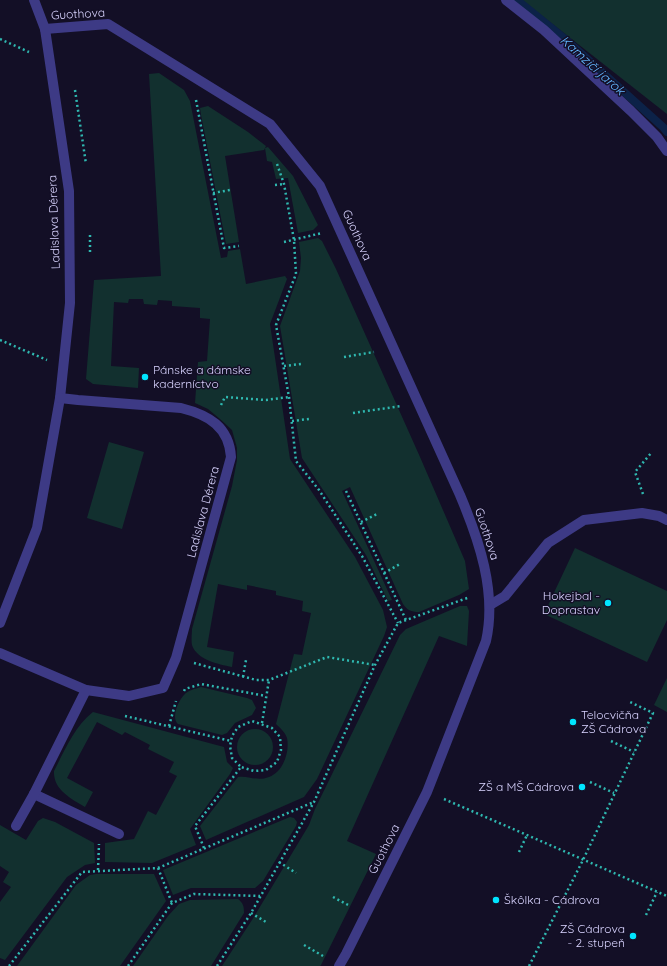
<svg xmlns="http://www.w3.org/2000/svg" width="667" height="966" font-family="Quicksand,sans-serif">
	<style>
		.green { fill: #12302f }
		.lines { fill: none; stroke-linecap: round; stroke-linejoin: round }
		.stream { stroke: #0c2248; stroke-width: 8 }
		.path { stroke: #2fb8b0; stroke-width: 2.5; stroke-dasharray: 2 3; stroke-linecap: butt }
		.street { stroke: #3d3a85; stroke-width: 10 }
		.poi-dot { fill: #00e5ff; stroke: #130f26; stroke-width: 1.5 }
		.labels { text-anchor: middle; stroke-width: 3; stroke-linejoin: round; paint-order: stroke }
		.street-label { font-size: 12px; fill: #d9d4ff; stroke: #130f26 }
		.poi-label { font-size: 12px; fill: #d9d4ff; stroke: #130f26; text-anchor: start }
		.water-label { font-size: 13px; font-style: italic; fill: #62b6ff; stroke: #130f26 }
	</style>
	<rect width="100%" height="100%" fill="#130f26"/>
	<g class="green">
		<polygon points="522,0 667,0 667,114"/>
		<path d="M159 73 184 90 190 101 221 258 227 257 228 251 240 249 246 284 285 276 287 279 270 324 290 459 355 557 383 610 387 627 384 636 317 779 304 797 206 840 200 826 238 777C248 775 257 782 269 777 283 772 290 752 287 738 285 732 280 728 276 724L294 654 302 655 311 613 302 611 303 601 276 595V591L247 585V590L218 584 207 647 234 652 232 667C218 664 197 660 192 645 191 640 192 633 192 629L232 486 237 460V448L232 430 220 419 208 409 195 403 198 362 207 361 210 319 200 318V308L172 306V301L158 300 157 305 144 304 143 299H129L128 303 114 302 111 366 139 368 138 388 93 384 86 379 94 280 161 276 149 74Z"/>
		<polygon points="208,106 248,132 266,146 264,150 225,156 239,242 226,244 201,115 200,108"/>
		<polygon points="268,147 293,176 318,225 313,230 298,233 288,178 276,179 272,162 267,161 265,148"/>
		<path d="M318 238 322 241 336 269 420 457 465 561 469 589 459 595 419 612C411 612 407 610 403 604L350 487 342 491 392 600 388 601 366 555 302 458 280 326 300 271 301 258 299 242Z"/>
		<polygon points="109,442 144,452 122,529 87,518"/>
		<polygon points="575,548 667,591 667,620 647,662 544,614"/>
		<polygon points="460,606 467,606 469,611 467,646 439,636 347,841 376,854 321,965 320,966 222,966 252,920 309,825 315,809 400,635 406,629"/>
		<polygon points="667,678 667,712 654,705"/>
		<path d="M201 687 247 698 252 700 256 708 252 715 235 723 227 733 222 735 178 724C171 718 178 701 184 695 188 690 195 689 201 687Z"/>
		<path d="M93 712 224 747 227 762 233 768 230 774 190 829 196 845 152 863 105 862V843L134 839 148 811 156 815 177 776 169 772 174 762 148 749 150 745 125 732 122 735 97 722 67 778 93 792 85 807C72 799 53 790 54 771 65 750 74 727 93 712Z"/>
		<circle cx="255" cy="747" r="18"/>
		<polygon points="290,817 294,818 297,822 296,826 263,881 255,888 191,888 173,895 163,870"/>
		<polygon points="43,818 55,822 94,843 95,863 85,865 67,877 5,960 0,958 0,902 11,887 3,882 9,872 0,866 0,825 26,840 38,821"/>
		<polygon points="96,874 154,874 166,901 120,966 17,966 76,885 90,875"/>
		<path d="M238 899C243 903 244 906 244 913L211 966H133L168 916 179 904 190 900Z"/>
	</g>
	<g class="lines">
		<polyline class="stream" points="517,0 564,38 663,127 667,132"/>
		<g class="path">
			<polyline points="0,39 29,52"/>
			<polyline points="75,90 86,164"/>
			<polyline points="196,100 224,248 239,246"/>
			<polyline points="277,164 284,184 294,240 296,274 276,325 289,397 296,461 319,490 362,556 398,623"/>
			<polyline points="275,185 284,184"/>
			<polyline points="213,193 230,190"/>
			<polyline points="90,235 90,254"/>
			<polyline points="284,242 322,233"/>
			<polyline points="0,340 47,360"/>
			<polyline points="344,357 374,352"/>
			<polyline points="284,366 301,364"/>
			<polyline points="221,405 225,397 266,400 289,397"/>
			<polyline points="353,413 401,406"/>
			<polyline points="292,421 309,419"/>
			<polyline points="346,491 406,620"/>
			<polyline points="643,494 635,472 652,452"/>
			<polyline points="361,522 377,514"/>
			<polyline points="384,573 400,564"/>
			<polyline points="194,663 256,680 269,680 327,657 375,665"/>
			<polyline points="243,677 246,660"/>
			<polyline points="184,691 185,689 201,684 266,696"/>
			<polyline points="125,716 231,741"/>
			<polyline points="262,723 269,680"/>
			<polyline points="169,726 176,701"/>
			<polyline points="611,741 634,752"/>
			<polyline points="590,782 614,793"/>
			<polyline points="444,799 667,896"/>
			<polyline points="204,848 195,826 241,767 232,758 230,746 232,736 238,727 252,721 272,728 280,737 281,750 277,762 266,770 254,771 241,767"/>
			<polyline points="519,852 527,835"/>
			<polyline points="279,862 296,873"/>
			<polyline points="158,868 172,903"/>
			<polyline points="98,870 99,844"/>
			<polyline points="333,897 350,906"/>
			<polyline points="251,913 266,922"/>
			<polyline points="646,915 657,892"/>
			<polyline points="304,945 323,956"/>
			<polyline points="9,966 82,872 158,868 314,802"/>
			<polyline points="128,966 172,903 194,894 260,896"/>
			<polyline points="217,966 251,913 314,802 375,665 398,623 470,597"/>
			<polyline points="529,966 583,860 653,713 630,702"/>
		</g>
		<g class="street">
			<polyline points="506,0 544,30 631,111 657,137 667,151"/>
			<path d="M45 29 108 24 270 124 320 186 460 495C479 540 497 592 486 641L427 792 346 954 339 966"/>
			<polyline points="490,605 505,596 548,543 584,520 642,513 659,516 667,520"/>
			<polyline points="0,623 37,528 60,398 70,303 69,191 45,29 34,0"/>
			<path d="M0 653 86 690 129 696 163 688 176 658 231 457C229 427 209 415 181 408L78 400 60 398"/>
			<polyline points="34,794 119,834"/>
			<polyline points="16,826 34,794 86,690"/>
		</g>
	</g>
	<g class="poi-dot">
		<circle cx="145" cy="377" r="4"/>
		<circle cx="608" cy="603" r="4"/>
		<circle cx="573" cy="722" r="4"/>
		<circle cx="582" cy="787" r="4"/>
		<circle cx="496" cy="900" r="4"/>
		<circle cx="633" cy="936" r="4"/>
	</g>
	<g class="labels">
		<g class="street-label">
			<text transform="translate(78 14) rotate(-3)" y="4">Guothova</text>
			<text transform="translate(54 222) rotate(-92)" y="4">Ladislava Dérera</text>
			<text transform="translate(357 235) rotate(66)" y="4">Guothova</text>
			<text transform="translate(203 512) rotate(-75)" y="4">Ladislava Dérera</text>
			<text transform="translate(487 534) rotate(72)" y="4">Guothova</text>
			<text transform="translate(384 849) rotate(-63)" y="4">Guothova</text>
		</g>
		<g class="poi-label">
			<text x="153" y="374">Pánske a dámske<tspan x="153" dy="14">kaderníctvo</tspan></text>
			<text x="600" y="600" text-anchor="end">Hokejbal -<tspan x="600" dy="14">Doprastav</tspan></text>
			<text x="581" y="719">Telocvičňa<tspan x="581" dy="14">ZŠ Cádrova</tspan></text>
			<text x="574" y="791" text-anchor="end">ZŠ a MŠ Cádrova</text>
			<text x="504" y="904">Škôlka - Cádrova</text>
			<text x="625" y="933" text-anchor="end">ZŠ Cádrova<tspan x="625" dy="14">- 2. stupeň</tspan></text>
		</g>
		<g class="water-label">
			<text transform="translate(593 65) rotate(42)" y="5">Kamzičí jarok</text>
		</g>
	</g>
</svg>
